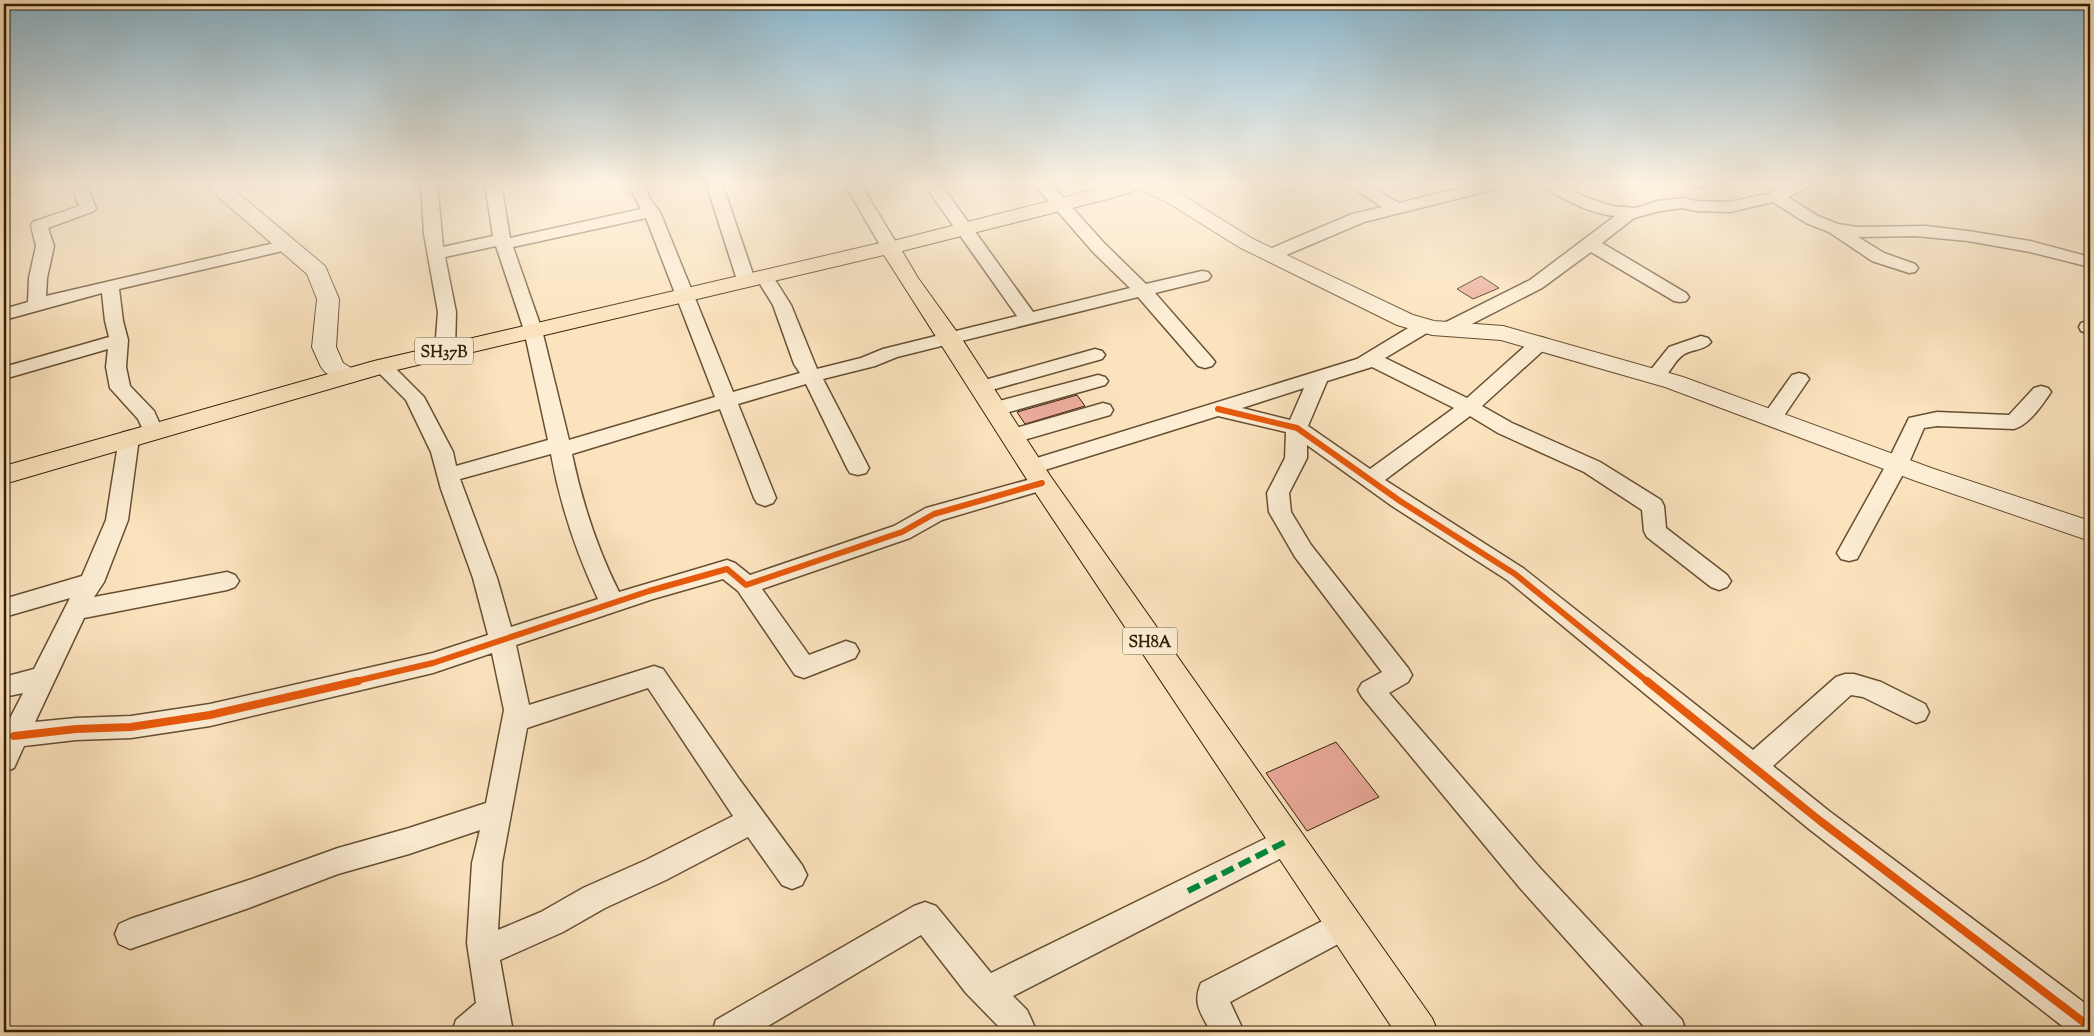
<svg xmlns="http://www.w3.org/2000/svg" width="2094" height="1036" font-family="'Sorts Mill Goudy',serif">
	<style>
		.building { fill: #ecab9b; stroke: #341e04 }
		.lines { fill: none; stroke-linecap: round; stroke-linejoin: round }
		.minor-casing { stroke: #664f32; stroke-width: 3 }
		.tertiary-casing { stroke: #664f32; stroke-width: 2 }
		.primary-casing { stroke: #341e04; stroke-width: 2 }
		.minor { fill: #fcedd4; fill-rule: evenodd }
		.tertiary { fill: #fcedd4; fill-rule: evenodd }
		.primary { fill: #fbe3bd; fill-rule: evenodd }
		.quiet { stroke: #00873e; stroke-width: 6; stroke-dasharray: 13 6; stroke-linecap: butt }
		.cycleway-far1-casing { stroke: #fcedd4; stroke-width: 9 }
		.cycleway-casing { stroke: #fcedd4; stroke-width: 11 }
		.cycleway-far1 { stroke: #e8590c; stroke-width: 6 }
		.cycleway { stroke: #e8590c; stroke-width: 8 }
		.labels { text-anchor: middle; stroke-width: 4; stroke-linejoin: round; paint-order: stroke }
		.shield { fill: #fcedd4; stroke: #705c42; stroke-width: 1 }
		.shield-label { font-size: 16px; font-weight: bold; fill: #341e04 }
	</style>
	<rect width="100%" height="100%" fill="#fbe3bd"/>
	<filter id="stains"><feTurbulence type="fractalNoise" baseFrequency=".004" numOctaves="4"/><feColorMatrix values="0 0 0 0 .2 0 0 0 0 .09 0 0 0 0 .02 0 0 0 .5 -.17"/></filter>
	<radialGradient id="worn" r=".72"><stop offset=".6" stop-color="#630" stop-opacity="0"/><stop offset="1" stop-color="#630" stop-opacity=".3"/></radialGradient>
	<g class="building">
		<polygon points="1481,276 1499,288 1473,299 1457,289"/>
		<polygon points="1077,395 1085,406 1025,424 1017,412"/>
		<polygon points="1336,742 1379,797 1307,831 1266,773"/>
	</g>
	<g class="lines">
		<g class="minor-casing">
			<g id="minor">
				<polygon points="5,183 24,183 10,195 4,197"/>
				<path d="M421 183H437L443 247 493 236 485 183H501L510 238 641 209 627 183H643L652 202 660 212 733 392 800 373 794 364 773 305 755 276 758 272 764 271 770 272 791 305 817 369 861 358 883 349 1017 316 923 183H940L1033 312 1130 288 1093 252 1033 183H1050L1105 244 1146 284 1202 271 1208 272 1211 276 1208 280 1155 293 1212 358 1215 362 1212 366 1205 368 1198 366 1138 297 897 357 875 366 823 379 869 468 866 473 858 475 850 473 847 468 806 384 738 404 776 498 773 503 765 506 757 503 754 498 720 409 572 454C582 502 597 548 619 592L727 560 735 563 750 575 894 526 926 508 1042 476 1050 478 1053 483 1050 488 942 520 910 538 762 589 809 655 846 641 855 644 859 651 855 658 804 678 795 675 738 591 723 579 653 599 516 645 529 705 654 666 663 669 739 779 802 865 807 875 802 885 792 889 782 885 748 837 666 880 605 908 563 932 500 960 513 1032H452L456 1020 476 1003 467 943 472 863 480 830 409 854 338 874 249 908 130 949 119 944 115 934 119 924 130 919 249 880 338 848 409 828 486 803 504 710 492 653 433 673 210 726 131 738 76 740 24 746 14 768 4 772V730L23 693 4 697V677L34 669 70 598 4 617V599L82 576 106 520 119 438 122 433 129 431 136 433 139 438 128 520 104 582 94 597 227 572 235 575 239 581 235 587 227 590 84 618 35 722 76 718 131 716 210 704 433 653 488 635 473 578 441 489 431 452 406 400 372 366 375 362 382 360 389 362 424 397 453 452 456 466 548 440 524 330 496 246 445 257 456 312 455 350 452 354 445 356 438 354 435 350 438 312 424 234ZM646 218 715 397 569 440 542 330 513 247ZM551 454C560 504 576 552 598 599L511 627 497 578 460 479ZM648 688 733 816 646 860 583 888 541 912 498 930 502 863 527 728Z"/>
				<polygon points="706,183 722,183 755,280 752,284 746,285 740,284 737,280"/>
				<polygon points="844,183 860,183 898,246 895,250 889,251 883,250"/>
				<polygon points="1345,183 1365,183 1399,203 1481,183 1510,183 1508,186 1364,222 1277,259 1271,260 1265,259 1262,255 1265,251 1352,214 1382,207"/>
				<path d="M1538 183H1559L1585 197 1612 206 1636 208 1658 201 1683 198 1696 201 1730 202 1771 193 1791 183H1812L1810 186 1788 197 1818 216 1838 224 1857 227 1926 226 1968 231 2030 241 2090 257V267L2030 252 1968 241 1915 236 1858 237 1884 253 1915 264 1918 268 1915 272 1909 273 1872 261 1829 232 1806 223 1773 202 1730 212 1696 211 1683 208 1660 211 1634 218 1602 243 1686 293 1689 297 1686 301 1680 302 1674 301 1591 252 1542 288 1454 333 1447 335 1440 333 1438 329 1440 325 1530 280 1615 216C1589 214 1563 198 1540 186Z"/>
				<path d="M1692 183H1709V184L1707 187C1700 189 1696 189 1692 183Z"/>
				<polygon points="82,187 88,189 96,208 94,211 48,228 54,246 47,278 46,296 287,240 293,241 296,245 293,249 287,250 119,289 123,321 128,340 126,367 130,386 154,411 163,431 160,436 153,438 146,436 138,419 110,388 106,367 108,349 4,379 4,367 109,337 105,321 102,293 4,320 4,309 28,302 29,278 36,246 31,226 33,222 79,206 74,192 76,189"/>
				<path d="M1425 320 1432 322 1434 326 1432 330 1385 358 1467 398 1533 339 1540 337 1547 339 1550 343 1547 347 1482 406 1512 423 1600 462 1661 500 1664 506 1666 528 1727 575 1731 581 1727 587 1719 590 1711 587 1647 537 1644 531 1642 510 1584 472 1498 433 1470 416 1385 480 1523 568 1753 750 1836 677 1845 674H1854L1881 682 1925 704 1929 712 1925 720 1916 723 1863 697 1851 695 1773 766 1829 811 2090 1007V1032H2070L1809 829 1507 580 1392 506 1307 445V458L1289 493 1291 512 1311 545 1408 668 1412 675 1408 682 1389 693 1540 868 1682 1020 1686 1032H1649L1520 888 1362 697 1358 690 1362 683 1382 672 1295 557 1269 512 1267 493 1285 458 1286 432 1218 416 1032 474 1024 472 1021 467 1024 462 1357 359 1418 322ZM1372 367 1454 408 1370 469 1308 426 1327 381ZM1304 388 1290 420 1242 408Z"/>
				<polygon points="2088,321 2090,322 2090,334 2081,331 2079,327 2081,323"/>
				<path d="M1701 336 1708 338 1711 342C1704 351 1691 349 1683 355 1669 365 1668 386 1648 381L1645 377 1669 347Z"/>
				<polygon points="1095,349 1102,351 1105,355 1102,359 981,393 974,391 971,387 974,383"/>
				<polygon points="1799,373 1806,375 1809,379 1779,423 1772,425 1765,423 1762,418 1765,413 1792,375"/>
				<polygon points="1098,375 1105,377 1108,381 1105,385 995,416 988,414 985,409 988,404"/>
				<path d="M2041 386 2048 388 2051 392C2042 405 2030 424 2014 429L1937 426 1924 428 1908 465 1857 559 1849 561 1841 559 1837 553 1886 465 1909 418 1937 412 2009 415 2034 388Z"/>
				<polygon points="1103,403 1110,405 1113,410 1110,415 1013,443 1006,441 1003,436 1006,431"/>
				<polygon points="1287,828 1297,832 1301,841 1297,850 1013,996 1027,1010 1037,1032 1004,1032 966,993 921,935 758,1032 712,1032 716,1020 914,906 925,902 936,906 991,973"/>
				<path d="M1344 910 1355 915 1359 925 1355 935 1230 1002 1244 1032H1211C1201 1013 1192 1004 1201 983Z"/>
			</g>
		</g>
		<g class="tertiary-casing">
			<g id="tertiary">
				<polygon points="202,183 224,183 251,204 325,266 339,299 336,347 343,363 356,371 359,376 356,381 347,383 338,381 325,372 321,367 312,347 317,299 307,274"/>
				<polygon points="1131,183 1157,183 1179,193 1253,239 1413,315 1434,321 1503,326 1683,377 1934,469 2090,521 2090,541 1916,481 1665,387 1501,340 1432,335 1397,325 1239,247 1165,201 1133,187"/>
			</g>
		</g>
		<g class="primary-casing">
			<polygon id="primary" points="1119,183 1149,183 1147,187 1112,198 902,251 918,278 962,339 1051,477 1432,1018 1438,1032 1395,1032 1033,489 884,255 388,372 4,484 4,466 374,361 880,243 889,240 893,241"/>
		</g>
		<use href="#minor" class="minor"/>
		<use href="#tertiary" class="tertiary"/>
		<use href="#primary" class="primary"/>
		<polyline class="quiet" points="1188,891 1287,841"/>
		<g class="cycleway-far1-casing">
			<g id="cycleway-far1">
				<polyline points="1218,409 1297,428 1400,501 1515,574 1648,682"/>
				<polyline points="352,682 433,663 649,591 727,569 746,585 902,532 934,514 1042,483"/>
			</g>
		</g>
		<g class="cycleway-casing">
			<g id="cycleway">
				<polyline points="1647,681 1819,820 2090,1027"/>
				<polyline points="14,736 76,729 131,727 210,715 358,681"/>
			</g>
		</g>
		<use href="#cycleway-far1" class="cycleway-far1"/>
		<use href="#cycleway" class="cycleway"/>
	</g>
	<linearGradient id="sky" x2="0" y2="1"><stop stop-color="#8bb8d0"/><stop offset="0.56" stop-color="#fdf2e1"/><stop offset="1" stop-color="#fdf2e1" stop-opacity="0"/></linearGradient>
	<rect width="2094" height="328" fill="url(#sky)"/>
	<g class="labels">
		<g class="shield">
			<rect x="415" y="337.5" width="58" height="27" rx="4"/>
			<rect x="1122.5" y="627.5" width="55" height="27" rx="4"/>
		</g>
		<g class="shield-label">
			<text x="444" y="357">SH37B</text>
			<text x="1150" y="647">SH8A</text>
		</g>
	</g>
	<rect width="2094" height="1036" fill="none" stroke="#fbe3bd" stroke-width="20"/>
	<rect x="5" y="5" width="2084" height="1026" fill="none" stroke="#341e04" stroke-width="2.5"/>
	<rect x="10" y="10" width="2074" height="1016" fill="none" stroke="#341e04"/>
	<rect width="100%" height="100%" filter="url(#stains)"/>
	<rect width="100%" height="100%" fill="url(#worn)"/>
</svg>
